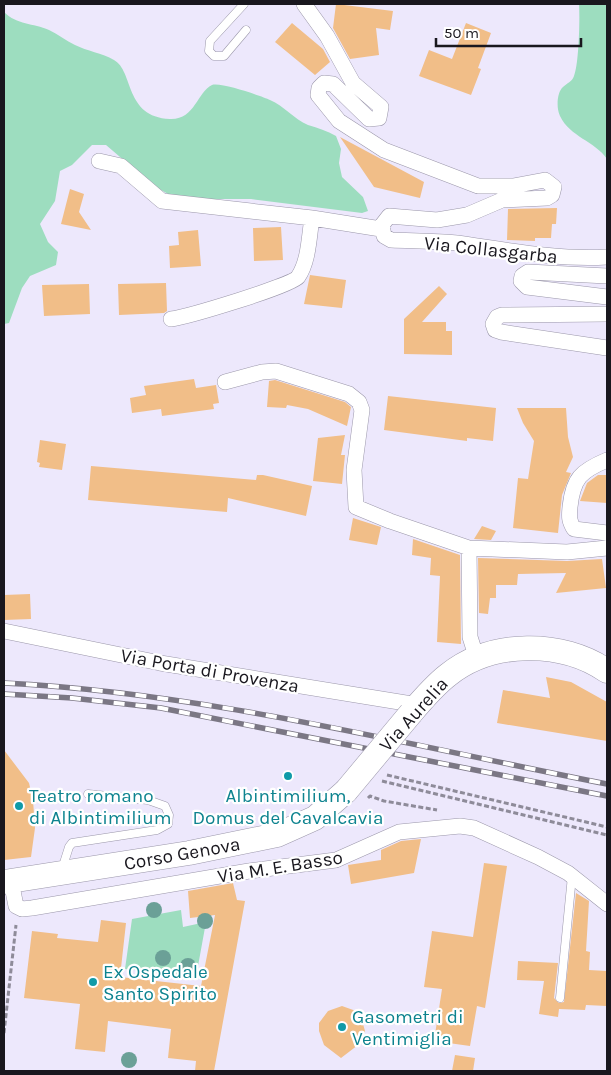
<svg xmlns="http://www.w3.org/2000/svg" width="611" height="1075" font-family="Karla,sans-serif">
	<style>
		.green { fill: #9dddbf }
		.building { fill: #f1be88 }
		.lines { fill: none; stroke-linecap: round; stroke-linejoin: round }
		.service-casing { stroke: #9b97aa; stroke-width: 9 }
		.minor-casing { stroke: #9b97aa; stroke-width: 16 }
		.primary-casing { stroke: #9b97aa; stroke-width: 25 }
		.path { stroke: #8e8b99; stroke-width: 3; stroke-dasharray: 5 2.5; stroke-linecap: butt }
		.service { stroke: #fff; stroke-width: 8 }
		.minor { stroke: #fff; stroke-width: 15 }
		.primary { stroke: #fff; stroke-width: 24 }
		.rail-casing { stroke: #7b7784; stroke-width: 5.5 }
		.rail { stroke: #fff; stroke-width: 4; stroke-dasharray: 11; stroke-linecap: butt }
		.primary-bridge-casing { stroke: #9b97aa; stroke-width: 25; stroke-linecap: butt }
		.primary-bridge { stroke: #fff; stroke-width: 24 }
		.tree { fill: #6ba097 }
		.culture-dot { fill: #0f9aa8; stroke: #fff; stroke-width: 2 }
		.labels { text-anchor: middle; stroke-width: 4.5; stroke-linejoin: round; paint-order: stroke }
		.street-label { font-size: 19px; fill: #19171e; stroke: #fff }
		.culture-label { font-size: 19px; fill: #0d838f; stroke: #fff; text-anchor: start }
	</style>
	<rect width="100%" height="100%" fill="#ede8fc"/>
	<path class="green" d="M579,4H607V159C595,141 570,137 560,116C556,108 557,92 563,87C567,83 572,82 574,76C579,64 580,18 579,4Z
		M4,12C17,25 33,23 49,30C58,34 66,41 75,45C87,51 102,53 114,60C134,71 124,117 170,119C195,120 197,92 212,85C221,82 261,96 270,100C284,106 294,119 308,125C318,128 327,131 336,136L341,149L339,163L342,177L363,197L368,211L362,213L251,199H177L154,186L106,145H92L72,165L60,171L55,201L40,224L48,242L58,252L56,265L30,276L22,288L9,323L4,324Z
		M181,910L183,927L206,922L196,977L125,969L132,919Z"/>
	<path class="building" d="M336,4L393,11L390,30L376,28L379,55L350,59L333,28Z
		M292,23L323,49L330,62L315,75L275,42Z
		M466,23L491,33L478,68L481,69L471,95L419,76L429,50L452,59Z
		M340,137L424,182L420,198L374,187Z
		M70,189L84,194L79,212L91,230L61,224Z
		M557,208L556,224H552L551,238H535V241L507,240L508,209Z
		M281,227L283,260L254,261L253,228Z
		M198,230L201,266L170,268L169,246L179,245L178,232Z
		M310,275L346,280L342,308L304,304Z
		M166,283L167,311L164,313L119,315L118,284Z
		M89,284L90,314L44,316L42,285Z
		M439,286L447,294L422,322H446V331H452V355L404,354V319Z
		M194,379L196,388L216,385L219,403L213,404L214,409L162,416L161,409L132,413L130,398L146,395L144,386Z
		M275,380L345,402L351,407L347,426L308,409L287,405L286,408L267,407L269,381Z
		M388,396L496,408L493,441L467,438V441L384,430Z
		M517,408H566L568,437L573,457L566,472L571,473L562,495L558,533L513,528L518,478L528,479L534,441L523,423Z
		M345,435L341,455H345L342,484L313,481L318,438Z
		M40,440L66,444L62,470L39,467L40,463L37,462Z
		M91,466L256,480L257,475H263L312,486L306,516L228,498L227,512L88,500Z
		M598,475H607V503L580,501L587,483Z
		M353,518L381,527L377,545L349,540Z
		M482,526L496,531L491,540L474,539Z
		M413,539L460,555L461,644L437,642L440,576L430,575L431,558L412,555Z
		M478,558L567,561L602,559L606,588L556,593L566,573L518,574L517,585H496V598H490L488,614L479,613Z
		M30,594L31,619L4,620V595Z
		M546,677L571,682L607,702V741L497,723L503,690L550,698Z
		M4,750L29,783L33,800L35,828L31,857L4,860Z
		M421,839L414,873L351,884L348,865L381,860V850L401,841Z
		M484,863L507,866L485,1008L477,1006L470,1046L434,1041L442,989L424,987L432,931L473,937Z
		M233,883L237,900L245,901L214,1071H195L196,1061L168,1058L171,1029L108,1021L105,1052L75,1049L80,1004L24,998L32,931L58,934L57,938L98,942L101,920L126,923L120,977L201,986L215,915L190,918L188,891Z
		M576,893L589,901L586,951L590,952L589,970L607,971V1006L586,1005L585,1010L559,1009L558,1017L539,1014L544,981L517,980L518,961L558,963L554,998L559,1003L564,1002Z
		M342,1006L356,1011L361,1017L365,1031L358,1045L341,1058L324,1045L319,1031V1023L328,1011Z
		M455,1055L475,1058L473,1071H452Z"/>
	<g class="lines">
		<g class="service-casing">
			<path id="service" d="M244,4L210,41L209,51L214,56H224L246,30
				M62,869L69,847L72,843L157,830L168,824L169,815L165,806L148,800L88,794
				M560,998L572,876"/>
		</g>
		<g class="minor-casing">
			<path id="minor" d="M304,4L327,36L353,83L381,107L379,118L369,119L333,84L324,83L319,88L318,95L339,121L384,150L478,186H513L545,180L554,187L552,195L547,198L502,200L467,215L437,220L389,216L382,225L384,236L391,240C413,241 435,241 457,243C507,250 556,260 607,257
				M99,161L121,166L162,201L312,218L381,229
				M607,276L528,272L522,276L521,281L527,287L607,297
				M607,314L502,315L497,317L493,324L495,330L501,332L607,348
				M171,319C187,317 291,286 298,277C309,261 309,236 312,218
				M225,382L262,372L276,371L349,394L359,402L362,410L354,470L356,507L390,521L469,548
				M607,460C581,471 573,478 570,507C569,517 569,521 574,529L607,533
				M4,631L160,663L418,705
				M477,659L470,637L469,548L567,552L607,548
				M11,881L16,906L22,909L32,908L249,871L336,860L399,832L460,826L474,828L538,857L568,873L607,904"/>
		</g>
		<g class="primary-casing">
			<path id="primary" d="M411,713C422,700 435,685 448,675C492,640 562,640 607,671
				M4,882L189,853L277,835L315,818L346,791"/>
		</g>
		<path class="path" d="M387,775L607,827
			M382,781L607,835
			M368,798L370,796L384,801L437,810
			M4,1033L16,925"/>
		<use href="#service" class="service"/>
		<use href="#minor" class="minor"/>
		<use href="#primary" class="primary"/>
		<g class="rail-casing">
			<path id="rail" d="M4,683C208,693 407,745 607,784
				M4,694L72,698L161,708L607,796"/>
		</g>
		<use href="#rail" class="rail"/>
		<g class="primary-bridge-casing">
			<path id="primary-bridge" d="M346,791L411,713"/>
		</g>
		<use href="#primary-bridge" class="primary-bridge"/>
	</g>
	<g class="tree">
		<circle cx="154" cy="910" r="8"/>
		<circle cx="205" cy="921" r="8"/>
		<circle cx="163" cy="958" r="8"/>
		<circle cx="188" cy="966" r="8"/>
		<circle cx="129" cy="1060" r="8"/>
	</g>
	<g class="culture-dot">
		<circle cx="288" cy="776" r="5"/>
		<circle cx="19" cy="806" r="5"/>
		<circle cx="93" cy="982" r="5"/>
		<circle cx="342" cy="1027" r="5"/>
	</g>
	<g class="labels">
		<g class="street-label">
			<text transform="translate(491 249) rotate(6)" y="7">Via Collasgarba</text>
			<text transform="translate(210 670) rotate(10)" y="7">Via Porta di Provenza</text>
			<text transform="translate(413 714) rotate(-48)" y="7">Via Aurelia</text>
			<text transform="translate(182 853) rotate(-10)" y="7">Corso Genova</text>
			<text transform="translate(280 866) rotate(-9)" y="7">Via M. E. Basso</text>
		</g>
		<g class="culture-label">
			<text x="29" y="802">Teatro romano<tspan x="29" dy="22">di Albintimilium</tspan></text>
			<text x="288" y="802" text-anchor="middle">Albintimilium,<tspan x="288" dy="22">Domus del Cavalcavia</tspan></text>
			<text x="103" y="978">Ex Ospedale<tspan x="103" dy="22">Santo Spirito</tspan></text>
			<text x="352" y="1023">Gasometri di<tspan x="352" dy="22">Ventimiglia</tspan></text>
		</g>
	</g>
	<rect width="611" height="1075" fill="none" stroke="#19171e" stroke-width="10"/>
	<path d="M436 38v8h145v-8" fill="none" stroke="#19171e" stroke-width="2.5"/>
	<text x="444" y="38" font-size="15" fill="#19171e" stroke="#ffffff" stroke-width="4" paint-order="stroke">50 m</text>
</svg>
